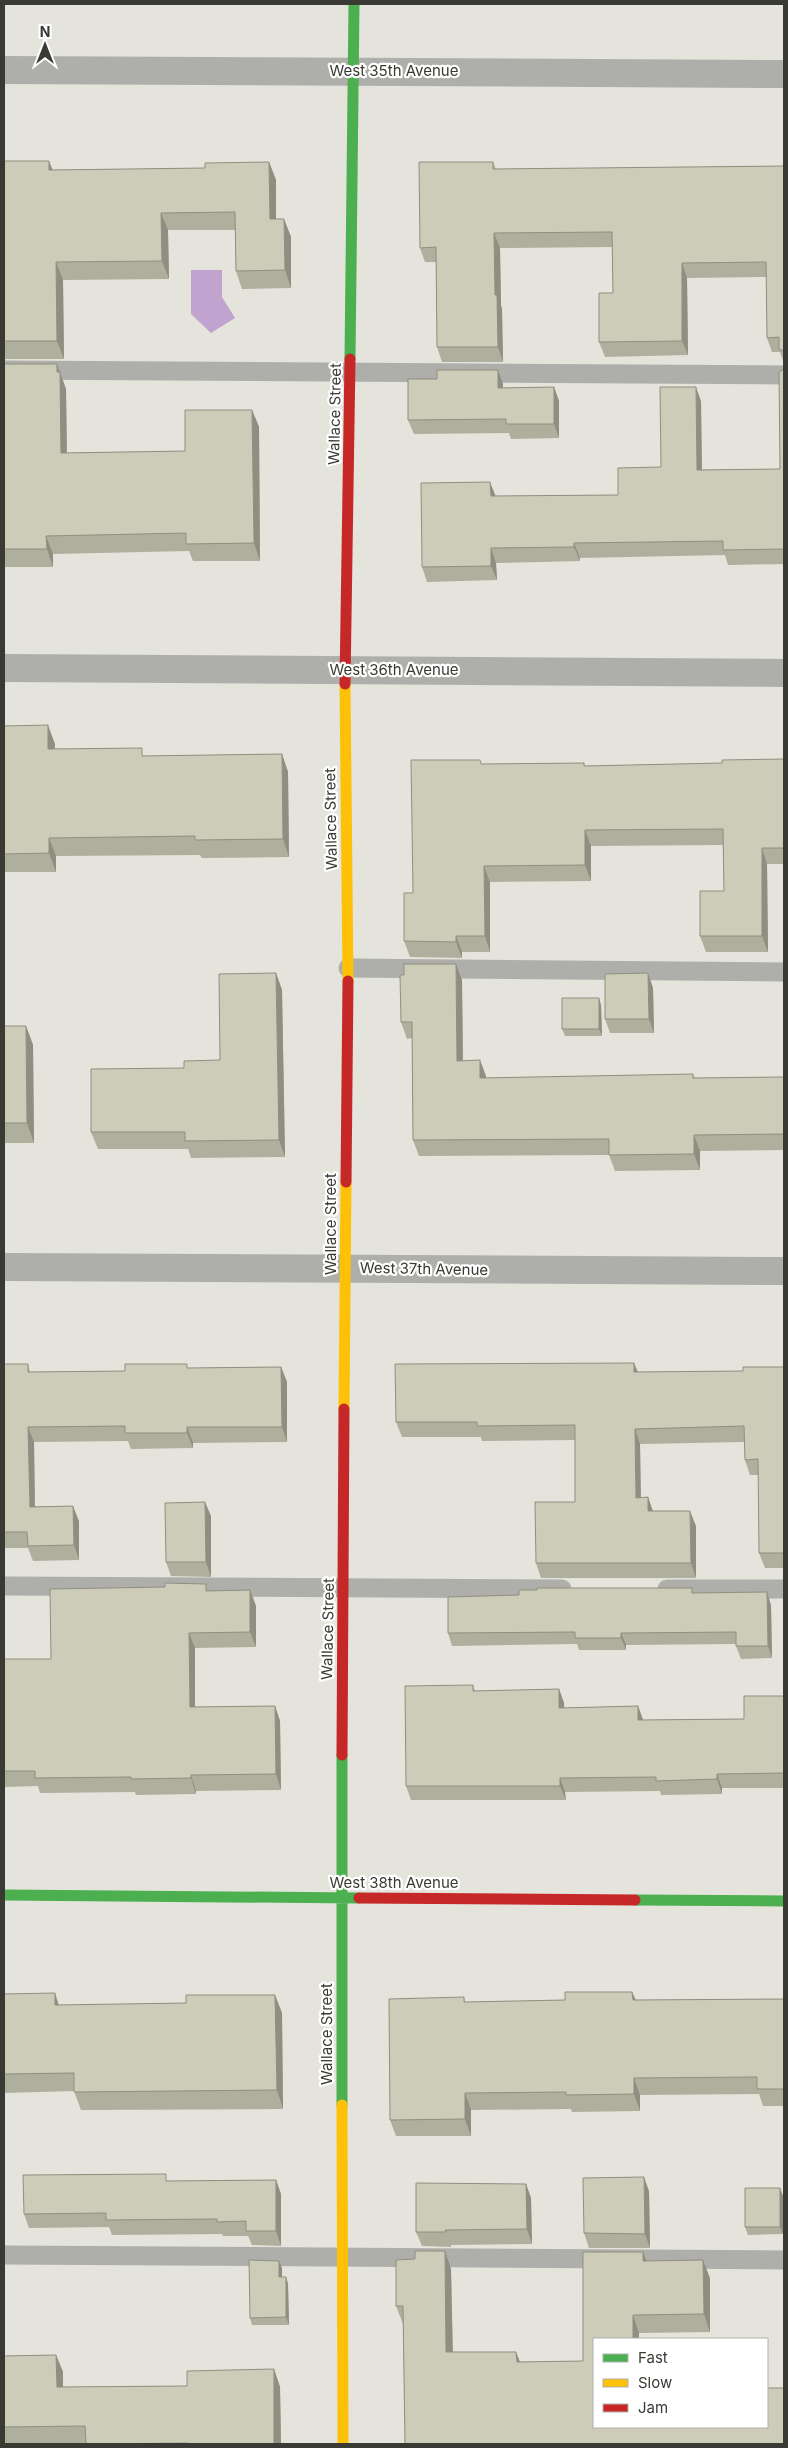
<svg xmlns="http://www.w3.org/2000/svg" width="788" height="2448" font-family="Inter,sans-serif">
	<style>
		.water { fill: #c0a3cf }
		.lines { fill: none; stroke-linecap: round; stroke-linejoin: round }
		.lane { stroke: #aeaeab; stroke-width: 19 }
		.street { stroke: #aeaeab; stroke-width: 28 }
		.fast { stroke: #4caf50; stroke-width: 11 }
		.slow { stroke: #ffc107; stroke-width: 11 }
		.jam { stroke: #c62828; stroke-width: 11 }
		.wall { fill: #afaf9e }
		.shaded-wall { fill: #8f8f81 }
		.building { fill: #ccccb8; stroke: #8f8f81 }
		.labels { text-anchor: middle; stroke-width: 4.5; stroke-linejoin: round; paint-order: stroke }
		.street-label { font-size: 15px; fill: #3a3a34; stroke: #fff }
	</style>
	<rect width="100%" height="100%" fill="#e4e4dc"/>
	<path class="water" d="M191,270H222V297L235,318L211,333L191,314Z"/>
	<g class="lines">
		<path class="lane" d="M4,370L784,375
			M348,968L784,972
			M4,1586L562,1589
			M667,1589H784
			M4,2255L784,2260"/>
		<path class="street" d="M4,70L784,74
			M4,668L784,673
			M4,1267L784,1271"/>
		<path class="fast" d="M350,359L354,4
			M342,1755V2105
			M4,1895L359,1898
			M635,1900L784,1901"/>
		<path class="slow" d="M345,684L348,981
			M344,1409L346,1182
			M342,2105L343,2444"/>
		<path class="jam" d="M345,684L350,359
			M346,1182L348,981
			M342,1755L344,1409
			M359,1898L635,1900"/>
	</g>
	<path class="wall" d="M4,161L53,170L205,168L269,162L276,180V219H284L291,237V288L242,289L236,271L235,230H168L169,279L63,280L64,359H5L4,356Z
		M493,162L496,169L784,166V363L780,352H772L767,338L766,277L687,278L688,355L605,357L599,342L613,293L612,247L500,248L501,305L502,310L503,362H442L437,347L436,262H425L420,248Z
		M4,364H57L66,389L67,453L185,451L252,410L259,427L260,561H193L189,551L53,554V567H4Z
		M784,369V564L728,565L725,555L580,558V561L496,563L497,580L427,582L422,567L496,496L618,495L661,467L701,401L702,470L780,469Z
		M503,384V388L554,387L559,401V438L511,439L509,433L414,434L408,420Z
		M4,726L55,744V749L145,756L282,754L288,772L289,857L202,858L200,855L56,856V872H4Z
		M784,759V864H767L768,952H706L700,936L724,891L723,845L591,846V881L490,882V952H462V958L410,957L404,941L413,893L482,764L584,763L585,766L722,763Z
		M276,973L282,990L285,1157L191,1158L188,1149H98L91,1132L184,1068L220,1060Z
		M648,973L653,988L654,1033H610L605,1019Z
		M462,980L463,1061L486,1076V1078L693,1074L695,1078L784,1077V1150L700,1151V1170L615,1171L609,1155L419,1156L413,1140L412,1038L407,1039L401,1022Z
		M601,1005L602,1036H565L562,1029Z
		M4,1026H26L33,1045L34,1143H4Z
		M634,1363L638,1372L743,1371L784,1367V1568H765L759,1553V1475H750L745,1460L744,1442L640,1444L641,1498L648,1497L653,1511L696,1526V1578H541L536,1563L575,1502V1440L482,1441L481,1437H402L396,1422Z
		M4,1364H28L30,1372L125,1371L188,1368L281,1367L287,1382V1442L193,1443V1448L131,1449L128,1441L34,1442L35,1506L79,1521V1560L33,1561L28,1548H4Z
		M211,1516V1577L171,1576L166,1562Z
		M206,1584L208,1591L250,1590L256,1606V1647L195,1648V1707L275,1706L280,1721L281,1790L196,1791V1794L136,1795L135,1792L40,1793L38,1786L4,1787V1659H51L165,1587Z
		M692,1588L694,1593L771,1605L772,1658L741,1659L736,1646V1644L626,1645V1650H579L577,1644L452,1646L448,1633L519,1595Z
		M473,1685L475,1691L559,1689L564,1703V1708L638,1706L643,1720L744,1719L784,1696V1788H722V1794L661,1795L660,1791L565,1792L566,1800H411L406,1786Z
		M632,1992L636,2000L784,1999V2106H763L759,2094L640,2095V2111L572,2112L571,2109L471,2110V2136H396L390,2120L464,1997L465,2002L565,2000Z
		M4,1994L59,2005L186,2003L275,1995L282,2013L283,2109L81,2110L74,2091L4,2093Z
		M276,2180L281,2194V2246L252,2245L248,2236H223L222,2234L112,2235L109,2227L29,2228L24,2214L169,2181Z
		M526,2184L531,2198L532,2244L451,2245V2247L422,2246L416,2232Z
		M780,2188L783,2196V2234L748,2235L745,2227Z
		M649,2191L650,2248H589L584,2233Z
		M415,2259L451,2269L453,2352H516L520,2362L583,2361L646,2261L710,2278V2332L639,2333L594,2427L405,2444L403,2324L396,2306Z
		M282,2268V2277H286L288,2284L289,2325H252L250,2318Z
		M56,2355L63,2372V2387L187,2386L274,2369L280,2387L281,2444H86V2443L4,2444V2356Z"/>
	<path class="shaded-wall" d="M49,161L56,178L49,170Z
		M269,162L276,180V237L270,219Z
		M161,213L168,230L169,279L162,261Z
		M284,219L291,237V288L285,270Z
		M494,233L500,248L501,305L502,310L503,362L498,347L495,295Z
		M56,262L63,280L64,359L57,341Z
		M682,263L687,278L688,355L682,341Z
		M57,364L66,389L67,471L61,453Z
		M498,370L503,384V402L498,388Z
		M554,387L559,401V438L554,424Z
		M696,387L701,401L702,484L697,470Z
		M252,410L259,427L260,561L254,543Z
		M490,482L496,497L491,496Z
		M46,536L53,554V567L47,549Z
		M574,543L580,558V561L574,547Z
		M491,548L496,563L497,580L491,566Z
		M48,725L55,744V767L48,749Z
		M282,754L288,772L289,857L283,839Z
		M585,830L591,846V881L585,865Z
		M49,838L56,856V872L49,853Z
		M762,848L767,864L768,952L762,936Z
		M484,866L490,882V952L485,936Z
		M456,936L462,952V958L456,942Z
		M456,964L462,980L463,1077L457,1061Z
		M276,973L282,990L285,1157L279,1140Z
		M648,973L653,988L654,1033L649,1019Z
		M599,998L601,1005L602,1036L599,1029Z
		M26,1026L33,1045L34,1143L27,1123Z
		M480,1060L486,1076V1094L480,1078Z
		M694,1135L700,1151V1170L694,1154Z
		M634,1363L640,1378L634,1372Z
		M281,1367L287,1382V1442L282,1427Z
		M28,1427L34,1442L35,1522L30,1507Z
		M187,1427L193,1443V1448L187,1433Z
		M635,1429L640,1444L641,1513L636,1498Z
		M648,1497L653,1512L648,1511Z
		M205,1502L211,1516V1577L206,1562Z
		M73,1506L79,1521V1560L74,1545Z
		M690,1511L696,1526V1578L691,1563Z
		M250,1590L256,1606V1647L250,1632Z
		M767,1592L771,1605L772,1658L768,1646Z
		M189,1633L195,1648V1722L190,1707Z
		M621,1633L626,1645V1650L621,1638Z
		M559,1689L564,1703L565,1722L559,1708Z
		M275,1706L280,1721L281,1790L276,1774Z
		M638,1706L643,1720H638Z
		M717,1774L722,1788V1794L717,1779Z
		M191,1775L196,1791V1794L191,1778Z
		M560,1778L565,1792L566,1800L560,1786Z
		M632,1992L639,2008L633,2000Z
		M55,1993L61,2012L55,2005Z
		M275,1995L282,2013L283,2109L277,2090Z
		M634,2078L640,2095V2111L634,2094Z
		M465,2093L471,2110V2136L465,2119Z
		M644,2177L649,2191L650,2248L645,2234Z
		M276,2180L281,2194V2246L276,2231Z
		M526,2184L531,2198L532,2244L527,2229Z
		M780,2188L783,2196V2234L780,2227Z
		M445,2251L451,2269L453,2370L446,2352Z
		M643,2252L650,2270L643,2261Z
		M703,2260L710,2278V2332L704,2314Z
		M279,2261L282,2268V2285L279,2277Z
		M286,2277L288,2284L289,2325L286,2317Z
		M633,2315L639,2333V2339H633Z
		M516,2352L523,2370L517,2362Z
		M56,2355L63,2372V2404L57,2387Z
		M274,2369L280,2387L281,2444H274Z"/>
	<path class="building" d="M4,161H49V170L205,168V163L269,162L270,219H284L285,270L236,271L235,212L161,213L162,261L56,262L57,341H4Z
		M419,162H493V169L784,166V351L779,349V337L767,338L766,262L682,263V341L599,342V293H613L612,232L494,233L495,295H497L498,347H437L436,247L420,248Z
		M4,364H57V372H60L61,453L185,451V410H252L254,543L186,544V533L46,536L47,549H4Z
		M784,369V549L723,550V541L574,543V547L491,548V566L422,567L421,483L490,482L491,496L618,495V468L661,467L660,387H696L697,470L780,469L779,372Z
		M437,370H498V388L554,387V424H506V419L408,420V379H437Z
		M48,725V749L142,748V756L282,754L283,839L195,840V836L49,838V853L4,854V726Z
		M784,759V848H762V936H700V891H724L723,829L585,830V865L484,866L485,936H456V942L404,941V893H413L411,760H480L481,764L584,763V766L722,763V760Z
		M404,964H456L457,1061L480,1060V1078L693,1074V1078L784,1077V1134L694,1135V1154L609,1155V1139L413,1140L412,1022H401L400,975H404Z
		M276,973L279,1140L185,1141V1132H91V1069L184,1068V1061L220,1060L219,974Z
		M648,973L649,1019H605V974Z
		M562,998H599V1029H562Z
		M4,1026H26L27,1123H4Z
		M634,1363V1372L743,1371V1367H784V1553H759L758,1459L745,1460L744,1426L635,1429L636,1498L648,1497V1511H690L691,1563H536L535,1502H575V1425L477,1426V1422H396L395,1364Z
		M4,1364H28V1372L125,1371V1364H187V1368L281,1367L282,1427H187V1433H125V1426L28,1427L30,1507L73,1506L74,1545L28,1546L27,1532H4Z
		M205,1502L206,1562H166L165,1503Z
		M165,1583L206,1584V1591L250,1590V1632L189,1633L190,1707L275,1706L276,1774L191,1775V1778L131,1779V1777L35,1778V1771H4V1659H51L50,1589L165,1587Z
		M537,1588H692V1593L767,1592L768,1646H736V1632L621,1633V1638H575V1632L448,1633V1597L519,1595V1590H537Z
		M473,1685V1691L559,1689V1708L638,1706V1720L744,1719V1696H784V1773L717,1774V1779L656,1781V1777L560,1778V1786H406L405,1686Z
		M565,1992H632L633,2000L784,1999V2089H757V2077L634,2078V2094L566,2095V2092L465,2093V2119L390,2120L389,1999L464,1997V2002L565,2000Z
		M55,1993V2005L186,2003V1995H275L277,2090L74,2092V2073L4,2074V1994Z
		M166,2174V2181L276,2180V2231H246V2221L217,2222V2219L106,2220V2213L24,2214L23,2175Z
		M644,2177L645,2234L584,2233L583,2178Z
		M416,2183L526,2184L527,2229L445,2230L446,2232H416Z
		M745,2188H780V2227H745Z
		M415,2251H445L446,2352H516L517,2362L583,2361V2252H643V2261L703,2260L704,2314L633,2315V2339H594V2427H767V2388H784V2444H405L403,2306H396V2260L415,2259Z
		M249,2260L279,2261V2277H286V2317L250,2318Z
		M56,2355L57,2387L187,2386V2371L274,2369V2444H188V2443L86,2444L85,2426L4,2427V2356Z"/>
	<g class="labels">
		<g class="street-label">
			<text x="394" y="76">West 35th Avenue</text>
			<text transform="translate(335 414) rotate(-89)" y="5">Wallace Street</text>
			<text x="394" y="675">West 36th Avenue</text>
			<text transform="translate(331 819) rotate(-91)" y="5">Wallace Street</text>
			<text transform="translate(331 1224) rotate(-90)" y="5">Wallace Street</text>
			<text transform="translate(424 1269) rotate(1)" y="5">West 37th Avenue</text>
			<text transform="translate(328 1629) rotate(-89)" y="5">Wallace Street</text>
			<text x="394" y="1888">West 38th Avenue</text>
			<text transform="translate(327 2034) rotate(-90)" y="5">Wallace Street</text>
		</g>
	</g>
	<rect width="788" height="2448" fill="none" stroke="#3a3a34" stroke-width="10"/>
	<rect x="593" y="2338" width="175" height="90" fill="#ffffff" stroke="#b0b0ae"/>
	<rect x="603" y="2354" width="25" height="8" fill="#4caf50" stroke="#b0b0ae"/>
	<text x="638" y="2363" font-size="15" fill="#3a3a34">Fast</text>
	<rect x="603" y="2379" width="25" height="8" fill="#ffc107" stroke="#b0b0ae"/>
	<text x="638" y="2388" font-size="15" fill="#3a3a34">Slow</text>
	<rect x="603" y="2404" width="25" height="8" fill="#c62828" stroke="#b0b0ae"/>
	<text x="638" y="2413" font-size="15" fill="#3a3a34">Jam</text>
	<g transform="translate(45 45)" stroke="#ffffff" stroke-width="4" paint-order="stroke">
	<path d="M0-4L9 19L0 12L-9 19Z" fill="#3a3a34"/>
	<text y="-8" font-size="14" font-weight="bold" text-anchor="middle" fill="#3a3a34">N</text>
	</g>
</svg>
